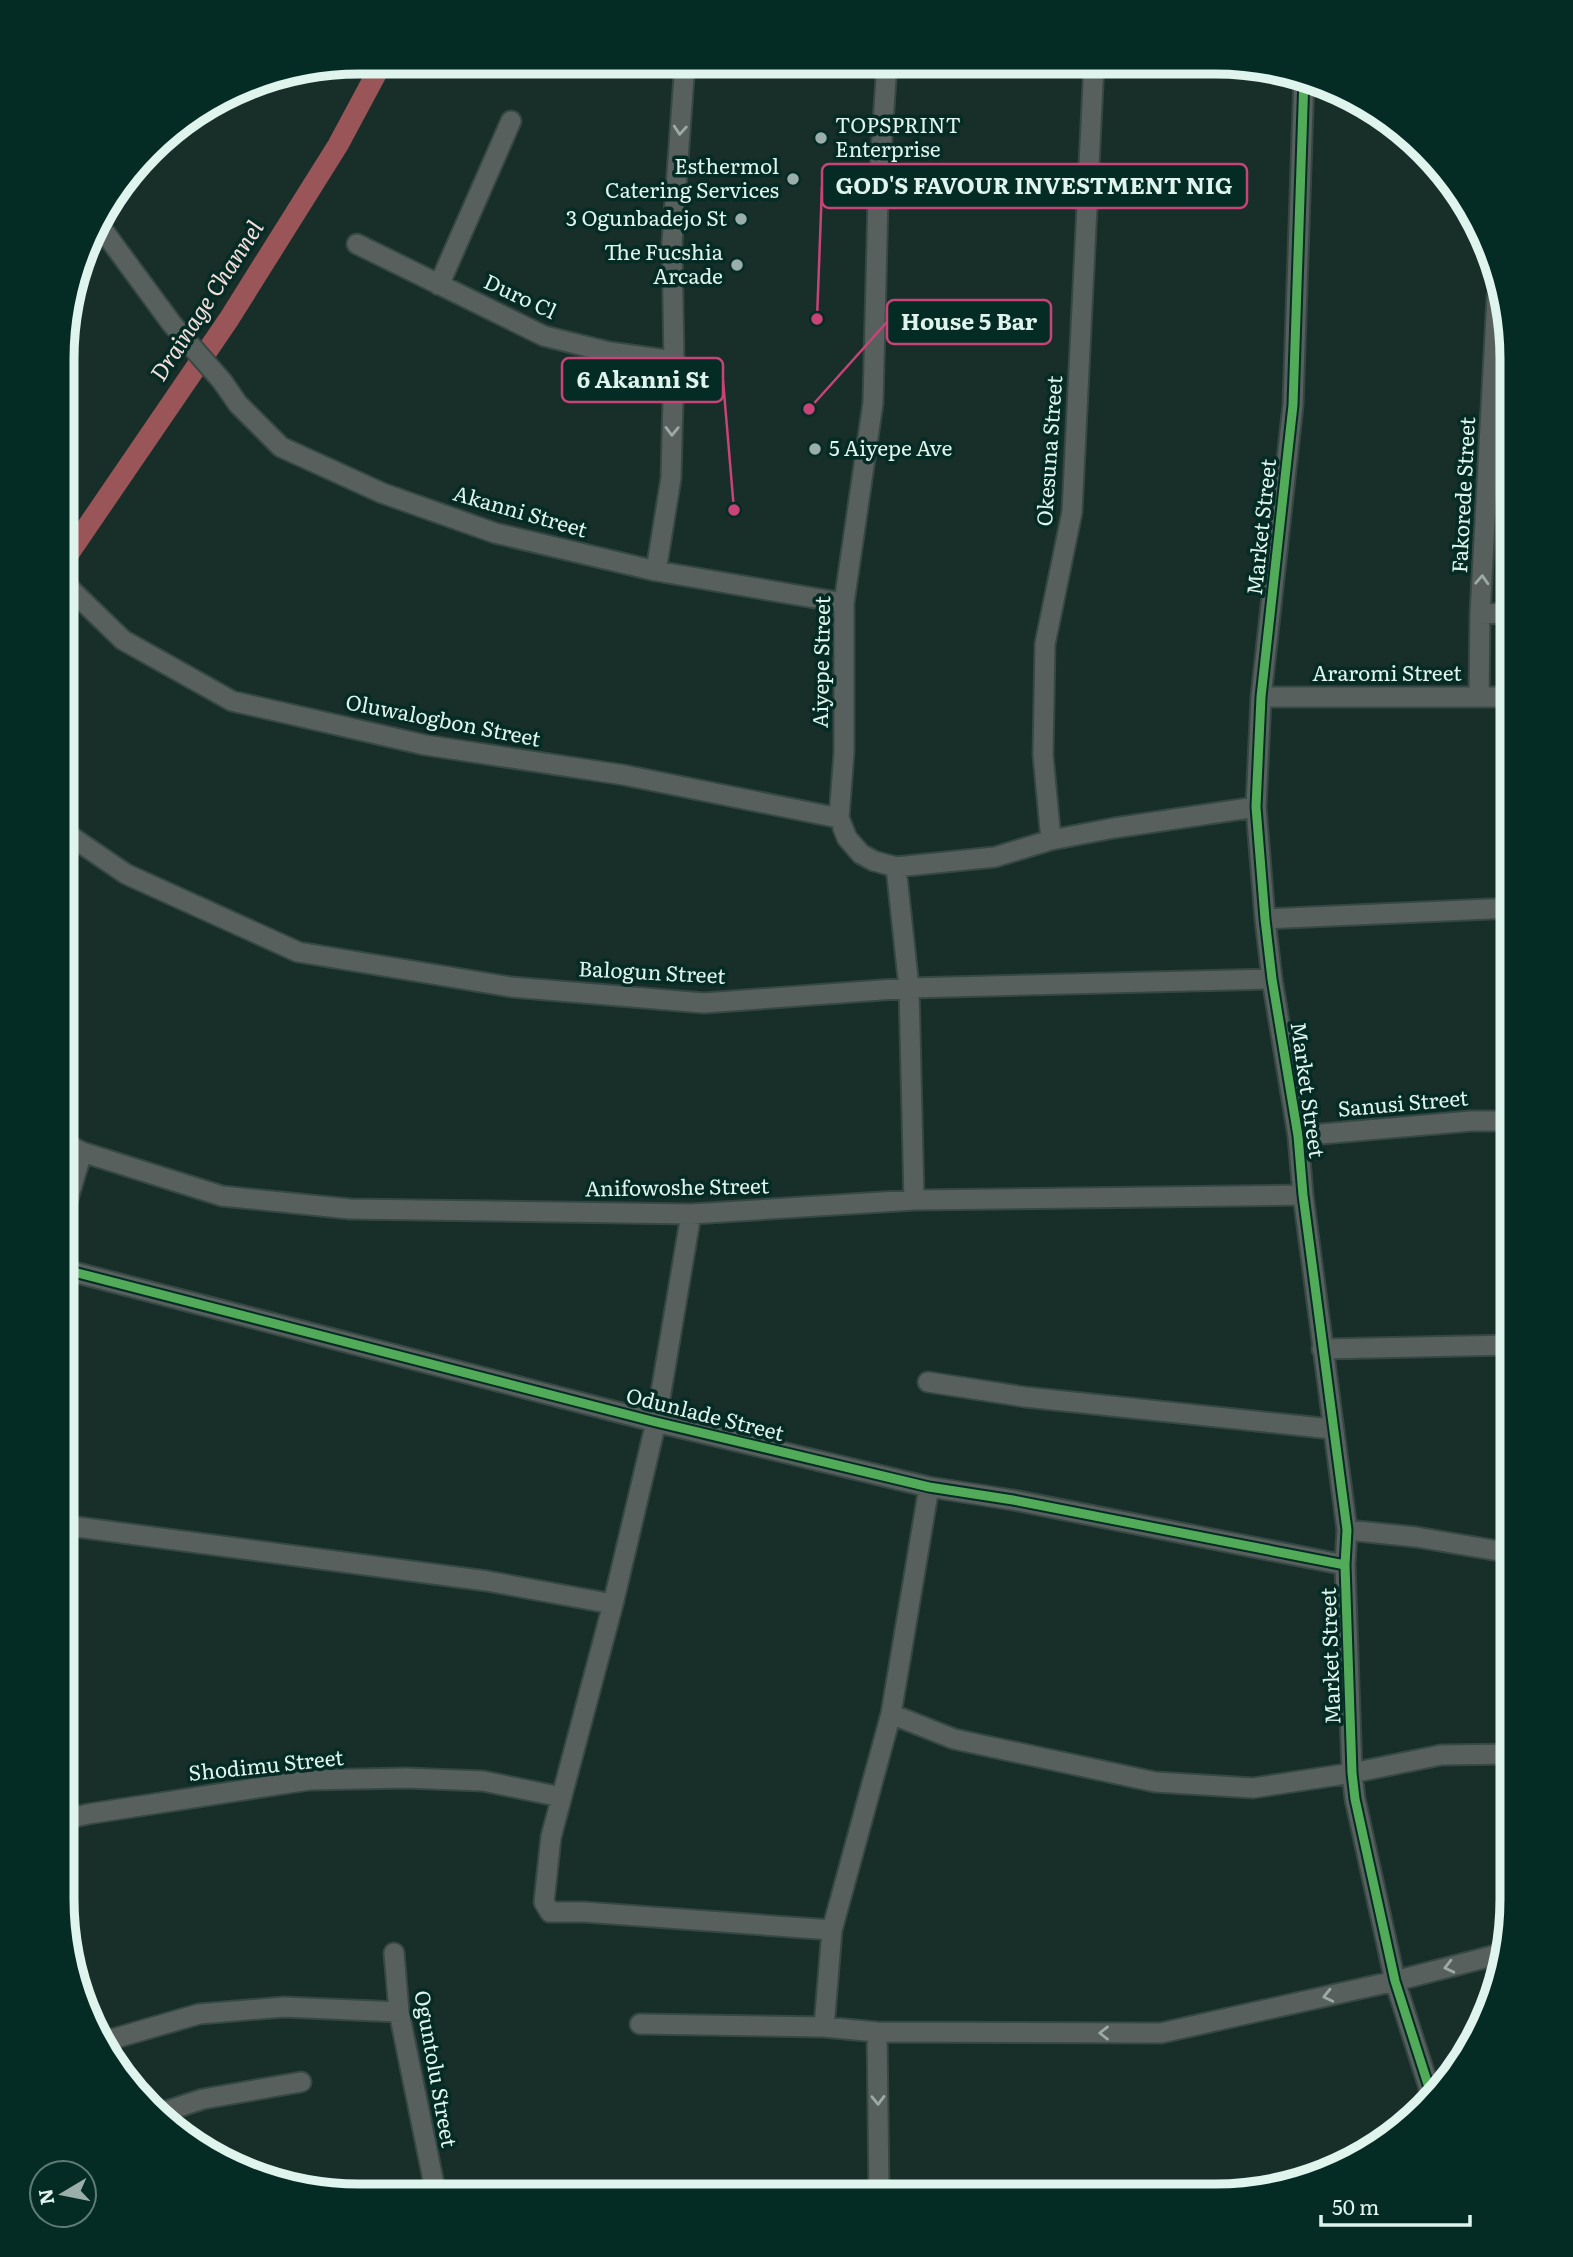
<svg xmlns="http://www.w3.org/2000/svg" width="1573" height="2257" font-family="Literata,serif">
	<style>
		.lines { fill: none; stroke-linecap: round; stroke-linejoin: round }
		.canal { stroke: #995557; stroke-width: 21 }
		.street-casing { stroke: #364844; stroke-width: 23 }
		.street { stroke: #58605e; stroke-width: 19 }
		.cycleway-casing { stroke: #052c24; stroke-width: 13 }
		.cycleway { stroke: #51ab58; stroke-width: 9 }
		.oneway { stroke: #9caaa6 }
		.poi-dot { fill: #9aafa9; stroke: #052c24; stroke-width: 2.5 }
		.labels { text-anchor: middle; stroke-width: 7; stroke-linejoin: round; paint-order: stroke }
		.poi-label { font-size: 21px; fill: #e0f4ee; stroke: #052c24; text-anchor: end }
		.street-label { font-size: 21px; fill: #e0f4ee; stroke: #052c24 }
		.water-label { font-size: 23px; font-style: italic; fill: #f4dddc; stroke: #052c24 }
		.rim { fill: none; stroke: #e0f4ee; stroke-width: 9 }
		.leader { fill: none; stroke: #c84478; stroke-width: 2.5 }
		.callout-dot { fill: #c84478; stroke: #052c24; stroke-width: 2.5 }
		.callout { fill: #052c24; stroke: #c84478; stroke-width: 2.5 }
		.callout-label { font-size: 23px; text-anchor: middle; font-weight: bold; fill: #e0f4ee }
	</style>
	<rect width="100%" height="100%" fill="#182e29"/>
	<g class="lines">
		<path class="canal" d="M63,562L229,319L338,145L383,61"/>
		<g class="street-casing">
			<path id="street" d="M887,63L878,198L873,403L844,603V752L839,818L847,838L861,854L874,861L896,867L995,857L1051,840L1114,828L1256,807
				M1304,77L1293,405L1261,697L1256,807L1265,919L1272,979L1298,1136L1303,1195L1347,1530L1345,1565L1352,1773L1355,1799L1395,1981L1432,2097
				M97,222L172,324L222,381L238,404L281,447L382,493L495,533L656,571L844,603
				M357,244L544,336L609,352L674,361
				M439,285L511,121
				M656,571L671,478L674,361L672,243L685,62
				M63,582L123,640L232,701L425,745L624,775L839,818
				M1480,614L1512,613
				M1261,697H1512
				M1479,697L1480,614L1497,297
				M63,831L126,874L298,952L511,987L704,1003L909,988L1272,979
				M1051,840L1043,755L1045,644L1072,512L1094,63
				M896,867L909,988L914,1200
				M1265,919L1512,908
				M1298,1136L1471,1121H1511
				M62,1142L82,1152L222,1196L350,1209L691,1214L914,1200L1303,1195
				M691,1214L656,1422L613,1604L551,1837L544,1902L550,1912H584L832,1930
				M62,1219L82,1152
				M62,1269L656,1422L929,1487L1013,1500L1345,1565
				M1322,1349L1511,1345
				M928,1382L1025,1397L1332,1429
				M62,1525L487,1581L613,1604
				M1347,1530L1416,1537L1511,1553
				M891,1714L954,1739L1155,1782L1253,1788L1352,1773L1441,1755L1511,1754
				M61,1820L88,1814L309,1780L406,1778L483,1781L561,1797
				M394,1953L399,2012L436,2194
				M640,2024L824,2027L877,2032L1161,2033L1395,1981L1504,1953
				M824,2027L832,1930L891,1714L929,1487
				M877,2032L879,2195
				M102,2042L199,2014L284,2007L399,2012
				M160,2113L203,2099L301,2082"/>
		</g>
		<use href="#street" class="street"/>
		<g class="cycleway-casing">
			<path id="cycleway" d="M1304,77L1293,405L1261,697L1256,807L1265,919L1272,979L1298,1136L1303,1195L1347,1530L1345,1565L1352,1773L1355,1799L1395,1981L1432,2097
				M62,1269L656,1422L929,1487L1013,1500L1345,1565"/>
		</g>
		<use href="#cycleway" class="cycleway"/>
	</g>
	<defs><path id="oneway-chevron" d="M-2-3.5L2.5 0L-2 3.5" fill="none" stroke-width="1.6" stroke-linecap="round" stroke-linejoin="round" transform="scale(1.75)"/></defs>
	<g class="oneway">
		<use href="#oneway-chevron" transform="translate(680 130) rotate(94)"/>
		<use href="#oneway-chevron" transform="translate(672 431) rotate(91)"/>
		<use href="#oneway-chevron" transform="translate(1482 580) rotate(-87)"/>
		<use href="#oneway-chevron" transform="translate(1449 1967) rotate(166)"/>
		<use href="#oneway-chevron" transform="translate(1328 1996) rotate(167)"/>
		<use href="#oneway-chevron" transform="translate(1104 2033) rotate(-180)"/>
		<use href="#oneway-chevron" transform="translate(878 2100) rotate(89)"/>
	</g>
	<g class="poi-dot">
		<circle cx="821" cy="138" r="7"/>
		<circle cx="793" cy="179" r="7"/>
		<circle cx="741" cy="219" r="7"/>
		<circle cx="737" cy="265" r="7"/>
		<circle cx="815" cy="449" r="7"/>
	</g>
	<g class="labels">
		<g class="poi-label">
			<text x="835" y="133" text-anchor="start">TOPSPRINT<tspan x="835" dy="24">Enterprise</tspan></text>
			<text x="779" y="174">Esthermol<tspan x="779" dy="24">Catering Services</tspan></text>
			<text x="727" y="226">3 Ogunbadejo St</text>
			<text x="723" y="260">The Fucshia<tspan x="723" dy="24">Arcade</tspan></text>
			<text x="829" y="456" text-anchor="start">5 Aiyepe Ave</text>
		</g>
		<g class="street-label">
			<text transform="translate(520 297) rotate(25)" y="7">Duro Cl</text>
			<text transform="translate(1050 451) rotate(-86)" y="7">Okesuna Street</text>
			<text transform="translate(1464 495) rotate(-87)" y="7">Fakorede Street</text>
			<text transform="translate(520 512) rotate(16)" y="7">Akanni Street</text>
			<text transform="translate(1262 527) rotate(-84)" y="7">Market Street</text>
			<text transform="translate(822 662) rotate(-89)" y="7">Aiyepe Street</text>
			<text x="1387" y="681">Araromi Street</text>
			<text transform="translate(443 721) rotate(11)" y="7">Oluwalogbon Street</text>
			<text transform="translate(652 973) rotate(3)" y="7">Balogun Street</text>
			<text transform="translate(1307 1090) rotate(82)" y="7">Market Street</text>
			<text transform="translate(1403 1104) rotate(-5)" y="7">Sanusi Street</text>
			<text transform="translate(677 1188) rotate(-1)" y="7">Anifowoshe Street</text>
			<text transform="translate(705 1415) rotate(14)" y="7">Odunlade Street</text>
			<text transform="translate(1331 1656) rotate(-92)" y="7">Market Street</text>
			<text transform="translate(266 1766) rotate(-6)" y="7">Shodimu Street</text>
			<text transform="translate(435 2069) rotate(80)" y="7">Oguntolu Street</text>
		</g>
		<g class="water-label">
			<text transform="translate(207 301) rotate(-57)" y="8">Drainage Channel</text>
		</g>
	</g>
	<path d="M0 0H1573V2257H0ZM359 74H1215A285 285 0 0 1 1500 359V1899A285 285 0 0 1 1215 2184H359A285 285 0 0 1 74 1899V359A285 285 0 0 1 359 74Z" fill="#052c24" fill-rule="evenodd"/>
	<path class="rim" d="M359 74H1215A285 285 0 0 1 1500 359V1899A285 285 0 0 1 1215 2184H359A285 285 0 0 1 74 1899V359A285 285 0 0 1 359 74Z"/>
	<path class="leader" d="M817 319L822 186M809 409L887 322M734 510L723 380"/>
	<g class="callout-dot">
		<circle cx="817" cy="319" r="7"/>
		<circle cx="809" cy="409" r="7"/>
		<circle cx="734" cy="510" r="7"/>
	</g>
	<g class="callout">
		<rect x="822" y="164" width="425" height="44" rx="7"/>
		<rect x="887" y="300" width="164" height="44" rx="7"/>
		<rect x="562" y="358" width="161" height="44" rx="7"/>
	</g>
	<g class="callout-label">
		<text x="1034" y="194">GOD'S FAVOUR INVESTMENT NIG</text>
		<text x="969" y="330">House 5 Bar</text>
		<text x="643" y="388">6 Akanni St</text>
	</g>
	<g transform="translate(63 2194) rotate(260)"><circle r="33" fill="#052c24" stroke="#5d7c75" stroke-width="2"/>
	<path d="M0-5L12 26L0 18L-12 26Z" fill="#9aafa9"/>
	<text y="-10" font-size="19" font-weight="bold" text-anchor="middle" fill="#e0f4ee">N</text>
	</g>
	<path d="M1321 2215v10h149v-10" fill="none" stroke="#e0f4ee" stroke-width="3.5"/>
	<text x="1332" y="2215" font-size="21" fill="#e0f4ee" stroke="#052c24" stroke-width="5" paint-order="stroke">50 m</text>
</svg>
